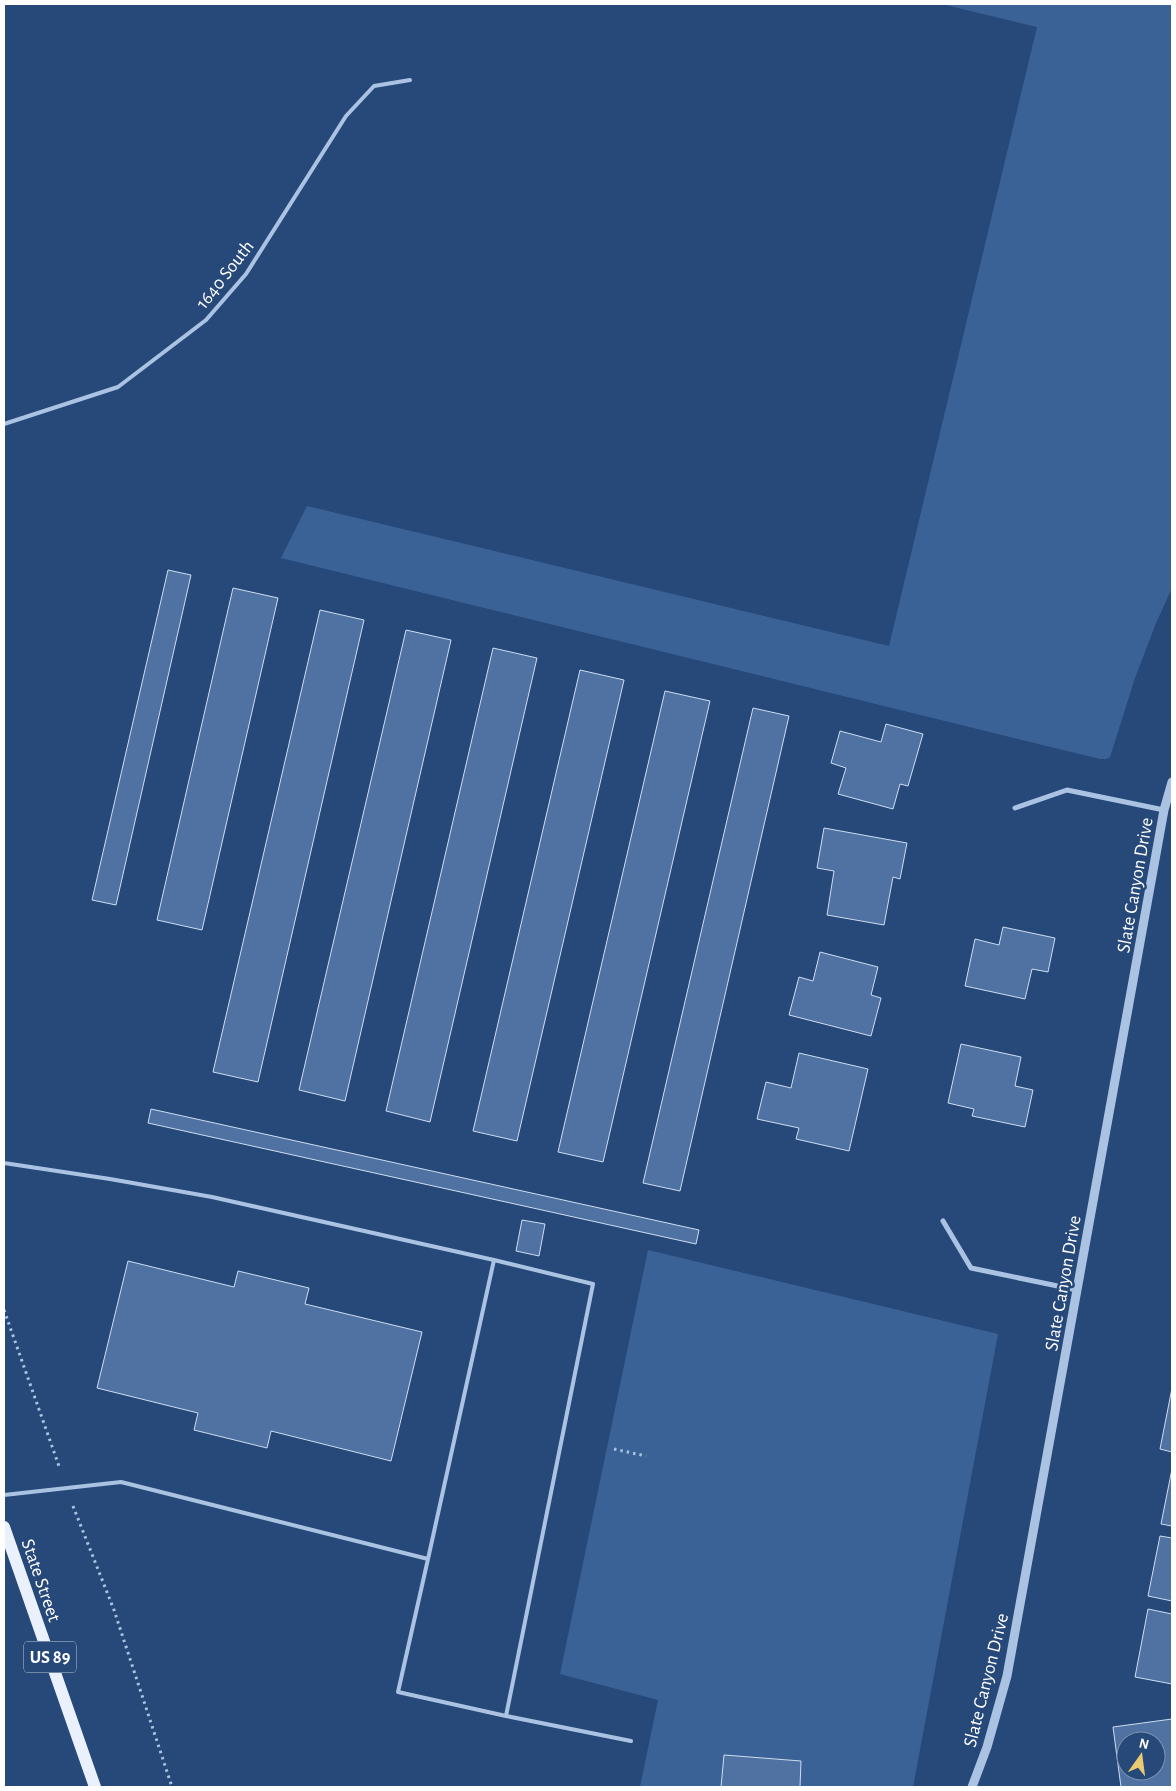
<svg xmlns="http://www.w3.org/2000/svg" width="1176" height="1791" font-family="'Alegreya Sans',sans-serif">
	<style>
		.green { fill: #3b6297 }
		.building { fill: #5072a3; stroke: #cdddf3; fill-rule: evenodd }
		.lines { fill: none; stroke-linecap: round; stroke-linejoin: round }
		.path { stroke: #aac3e3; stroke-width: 3; stroke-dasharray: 2.5 4; stroke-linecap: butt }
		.service { stroke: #aac3e3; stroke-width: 4 }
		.minor { stroke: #aac3e3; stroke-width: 5 }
		.tertiary { stroke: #aac3e3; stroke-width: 9 }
		.primary { stroke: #eaf0fc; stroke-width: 12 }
		.labels { text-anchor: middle; stroke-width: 5; stroke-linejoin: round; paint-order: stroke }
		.shield { fill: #27497a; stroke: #bec8d7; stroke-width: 1 }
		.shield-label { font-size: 18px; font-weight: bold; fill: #fff }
		.street-label { font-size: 19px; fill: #fff; stroke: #27497a }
	</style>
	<rect width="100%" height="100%" fill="#27497a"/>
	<path class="green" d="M942,4H1172V588L1156,623L1135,678L1110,757L1106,759H1100L281,558L307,506L889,646L1037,27Z
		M648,1250L998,1334L913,1787H640L658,1700L560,1674Z"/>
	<path class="building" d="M168,570L191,575L116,905L92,900Z
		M233,588L278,598L202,930L157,920Z
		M320,610L364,620L258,1082L213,1072Z
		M406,630L451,640L345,1101L299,1090Z
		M493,648L537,658L430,1122L386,1111Z
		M580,670L624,680L517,1141L473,1131Z
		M665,691L710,701L603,1162L558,1152Z
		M753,708L789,716L680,1191L643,1183Z
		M886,724L923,734L908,786L900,784L893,809L838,794L846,768L831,763L840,731L881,742Z
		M824,828L907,843L900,879L893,877L884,925L827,915L834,871L817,868Z
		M1003,927L1055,938L1048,972L1032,969L1025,999L965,986L975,939L999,945Z
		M820,952L878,967L871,995L881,998L871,1036L789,1015L799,977L813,981Z
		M961,1044L1021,1057L1015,1086L1033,1090L1025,1127L972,1116L974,1109L948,1103Z
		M799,1053L868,1069L849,1151L796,1139L799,1128L757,1119L766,1082L791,1088Z
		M151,1109L699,1230L696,1244L148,1123Z
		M522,1220L545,1224L539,1256L516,1251Z
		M128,1261L234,1287L238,1271L309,1288L305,1304L422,1332L391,1461L271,1431L267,1448L194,1430L198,1413L97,1388Z
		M1172,1388V1452L1160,1449Z
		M1172,1469V1526L1161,1524Z
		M1160,1536L1172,1538V1601L1148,1596Z
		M1148,1609L1172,1614V1684L1135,1677Z
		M1172,1719V1787H1121L1113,1727ZM1126,1741H1156V1771H1126Z
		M724,1755L801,1761L800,1787H721Z"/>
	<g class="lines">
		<path class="path" d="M4,1310L60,1469
			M614,1449L646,1456
			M73,1506L114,1610L172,1787"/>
		<path class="service" d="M4,424L118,387L206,320L246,274L346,116L374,86L410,80
			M4,1163L110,1179L212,1197L494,1260L428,1559L121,1482L4,1495
			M428,1559L398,1692L506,1716L593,1284L494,1260
			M506,1716L631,1741"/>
		<path class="minor" d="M1015,808L1067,790L1164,810
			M943,1221L971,1268L1077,1290"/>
		<path class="tertiary" d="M972,1787L987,1747L1007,1676L1164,810L1172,782"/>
		<path class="primary" d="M4,1527L95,1787"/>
	</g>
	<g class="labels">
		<rect class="shield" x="24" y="1641.5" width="52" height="31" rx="4"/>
		<g class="shield-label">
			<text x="50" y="1663">US 89</text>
		</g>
		<g class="street-label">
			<text transform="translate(224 274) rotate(-52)" y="7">1640 South</text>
			<text transform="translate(1134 885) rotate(-80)" y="7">Slate Canyon Drive</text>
			<text transform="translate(1062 1283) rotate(-80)" y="7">Slate Canyon Drive</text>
			<text transform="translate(42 1580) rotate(71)" y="7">State Street</text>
			<text transform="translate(985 1680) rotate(-76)" y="7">Slate Canyon Drive</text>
		</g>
	</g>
	<rect width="1176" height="1791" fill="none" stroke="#ffffff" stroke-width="10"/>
	<g transform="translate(1141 1756) rotate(14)"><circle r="24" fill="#27497a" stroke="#7d92af"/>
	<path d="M0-4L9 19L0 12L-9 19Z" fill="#ebcb71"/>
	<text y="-8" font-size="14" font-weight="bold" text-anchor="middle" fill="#ffffff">N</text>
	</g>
</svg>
